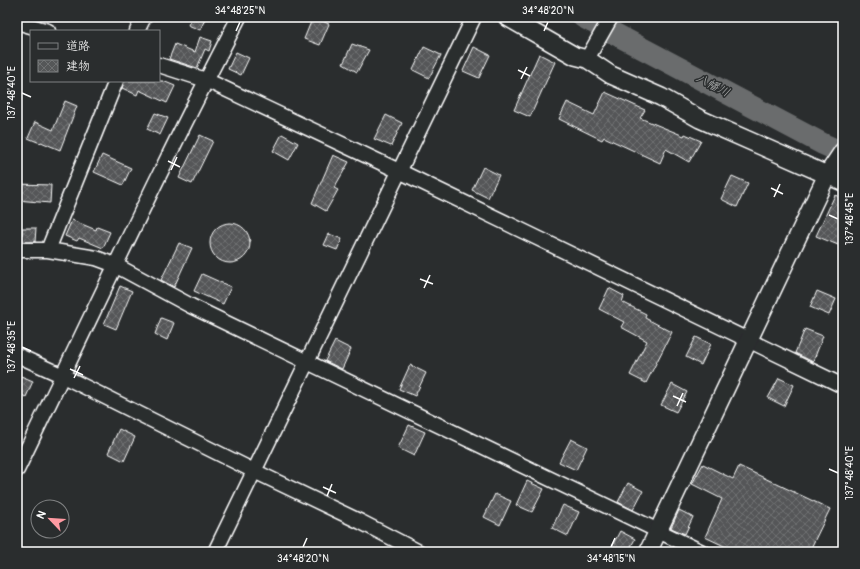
<svg xmlns="http://www.w3.org/2000/svg" width="860" height="569" font-family="Pangolin,'Klee One',sans-serif">
	<style>
		.lines { fill: none; stroke-linecap: round; stroke-linejoin: round }
		.river { stroke: #6a6c6d; stroke-width: 22 }
		.building { fill: url(#building-cross-hatch); stroke: #fff }
		.minor-casing { stroke: #fff; stroke-width: 17 }
		.tertiary-casing { stroke: #fff; stroke-width: 20 }
		.minor { stroke: #2a2d2e; stroke-width: 14 }
		.tertiary { stroke: #2a2d2e; stroke-width: 17 }
		.ticks { fill: none; stroke: #fff; stroke-width: 1.5 }
		.labels { text-anchor: middle; stroke-width: 3; stroke-linejoin: round; paint-order: stroke }
		.water-label { font-size: 12px; font-style: italic; fill: #b4b6b6; stroke: #2a2d2e }
		.neatline { fill: none; stroke: #fff; stroke-width: 1.5 }
		.ticks-label { font-size: 10px; text-anchor: middle; fill: #fff }
	</style>
	<defs>
		<pattern id="building-cross-hatch" width="8" height="8" patternUnits="userSpaceOnUse"><rect width="8" height="8" fill="#555758"/><path d="M0 0l8 8M0 8l8-8" fill="none" stroke="#6e7071"/></pattern>
	</defs>
	<rect width="100%" height="100%" fill="#2a2d2e"/>
	<filter id="ink" filterUnits="userSpaceOnUse"><feTurbulence type="fractalNoise" baseFrequency=".025" numOctaves="2"/><feDisplacementMap in="SourceGraphic" scale="8" xChannelSelector="R" yChannelSelector="G"/><feConvolveMatrix kernelMatrix="1 2 1 2 8 2 1 2 1" color-interpolation-filters="sRGB"/></filter>
	<g filter="url(#ink)">
		<g class="lines">
			<path class="river" d="M583,17L823,144L843,153"/>
		</g>
		<path class="building" d="M192,17H206L200,30L188,25Z
			M313,17L329,24L320,45L304,39Z
			M200,37L212,41L209,51L205,49L197,68L169,59L175,44L195,52Z
			M352,44L369,50L357,72L343,64Z
			M424,47L441,55L429,78L413,70Z
			M474,47L490,55L479,78L463,71Z
			M236,52L249,58L241,75L228,69Z
			M539,54L555,62L530,117L514,110Z
			M124,81H163L175,86L167,103L139,90L137,95L122,88Z
			M605,92L645,110L640,118L684,136L685,134L701,141L689,162L666,149L660,163L604,137L602,140L559,119L567,102L594,115Z
			M65,101L77,106L60,150L41,142L40,143L28,138L35,122L53,130Z
			M155,113L168,118L160,135L147,129Z
			M386,115L402,123L391,146L374,139Z
			M282,134L298,143L289,160L273,151Z
			M200,135L213,141L192,184L179,178Z
			M102,155L131,168L123,185L94,172Z
			M333,155L349,162L334,188L338,190L326,211L312,203Z
			M483,167L499,175L488,198L472,190Z
			M732,176L748,183L737,207L721,199Z
			M17,184L51,185L50,203L17,200Z
			M835,195L843,198V247L816,236Z
			M72,220L96,230L97,227L110,232L103,248L79,238L77,241L65,236Z
			M210 243a20 20 0 1 1 40 0a20 20 0 1 1-40 0Z
			M22,228H36L35,242H22Z
			M329,234L342,239L337,250L324,245Z
			M179,243L192,248L174,287L161,280Z
			M202,274L231,287L223,304L194,291Z
			M120,286L132,291L116,329L104,324Z
			M609,288L624,296L622,302L646,314L645,318L672,332L646,383L630,375L647,341L621,327L624,322L599,309Z
			M817,291L836,299L829,315L810,307Z
			M161,318L174,323L167,340L155,334Z
			M805,329L823,336L813,362L795,353Z
			M696,337L711,344L701,365L686,357Z
			M335,341L351,349L342,369L325,361Z
			M410,365L426,373L415,396L399,389Z
			M21,376L33,381L26,397L17,393V384Z
			M779,378L794,385L784,406L768,398Z
			M672,384L687,392L676,412L661,405Z
			M409,425L425,432L414,456L398,448Z
			M119,429L135,437L124,461L108,453Z
			M571,439L587,447L576,470L559,462Z
			M703,464L733,479L739,466L830,509L809,552H737L705,537L722,499L692,484Z
			M527,481L544,489L532,512L516,505Z
			M628,483L643,491L633,510L618,502Z
			M495,494L511,501L500,525L484,517Z
			M563,505L579,512L568,536L552,528Z
			M679,510L693,517L685,534L671,528Z
			M620,531L635,539L628,552H609Z"/>
		<g class="lines">
			<g class="minor-casing">
				<path id="minor" d="M17,22L48,31
					M137,31L144,17
					M587,59L611,17
					M159,65L206,80L399,171L843,386
					M17,250H48L96,258L115,265L191,306L702,552
					M48,250L116,81
					M17,355L63,376L254,471L361,522L419,552
					M17,470C91,318 161,166 239,17
					M215,552L474,17"/>
			</g>
			<g class="tertiary-casing">
				<path id="tertiary" d="M507,17L575,56L587,59L611,75L661,97L700,119L843,182
					M648,552L827,175L843,151"/>
			</g>
			<use href="#minor" class="minor"/>
			<use href="#tertiary" class="tertiary"/>
		</g>
	</g>
	<path class="ticks" d="M236,31L240,22M544,31L548,22M518,70L530,76M521,79L527,67M22,93L31,97M168,161L180,167M171,170L177,157M771,188L783,194M774,197L780,184M829,215L838,219M420,279L433,284M424,288L430,275M22,347L31,351M70,369L83,375M74,378L80,366M673,396L686,402M677,406L683,393M829,469L838,473M323,487L336,493M327,496L332,484M303,547L307,538M611,547L615,538"/>
	<g class="labels">
		<g class="water-label">
			<text transform="translate(713 85) rotate(28)" y="4">八幡川</text>
		</g>
	</g>
	<rect width="860" height="569" fill="none" stroke="#2a2d2e" stroke-width="44"/>
	<rect x="30" y="30" width="130" height="52" fill="#2a2d2e" stroke="#7f8182"/>
	<rect x="38" y="43" width="20" height="6" fill="#2a2d2e" stroke="#7f8182"/>
	<text x="66" y="50" font-size="12" fill="#ffffff">道路</text>
	<rect x="38" y="60" width="20" height="12" fill="url(#building-cross-hatch)" stroke="#7f8182"/>
	<text x="66" y="70" font-size="12" fill="#ffffff">建物</text>
	<g transform="translate(50 519) rotate(295)"><circle r="19" fill="#2a2d2e" stroke="#7f8182"/>
	<path d="M0-3L7 15L0 10L-7 15Z" fill="#ff9aa2"/>
	<text y="-6" font-size="11" font-weight="bold" text-anchor="middle" fill="#ffffff">N</text>
	</g>
	<rect x="22" y="22" width="816" height="525" class="neatline"/>
	<g class="ticks-label">
		<text x="240" y="14">34°48'25"N</text>
		<text x="548" y="14">34°48'20"N</text>
		<text transform="translate(11 93) rotate(-90)" y="4">137°48'40"E</text>
		<text transform="translate(849 219) rotate(-90)" y="4">137°48'45"E</text>
		<text transform="translate(11 347) rotate(-90)" y="4">137°48'35"E</text>
		<text transform="translate(849 473) rotate(-90)" y="4">137°48'40"E</text>
		<text x="303" y="562">34°48'20"N</text>
		<text x="611" y="562">34°48'15"N</text>
	</g>
</svg>
